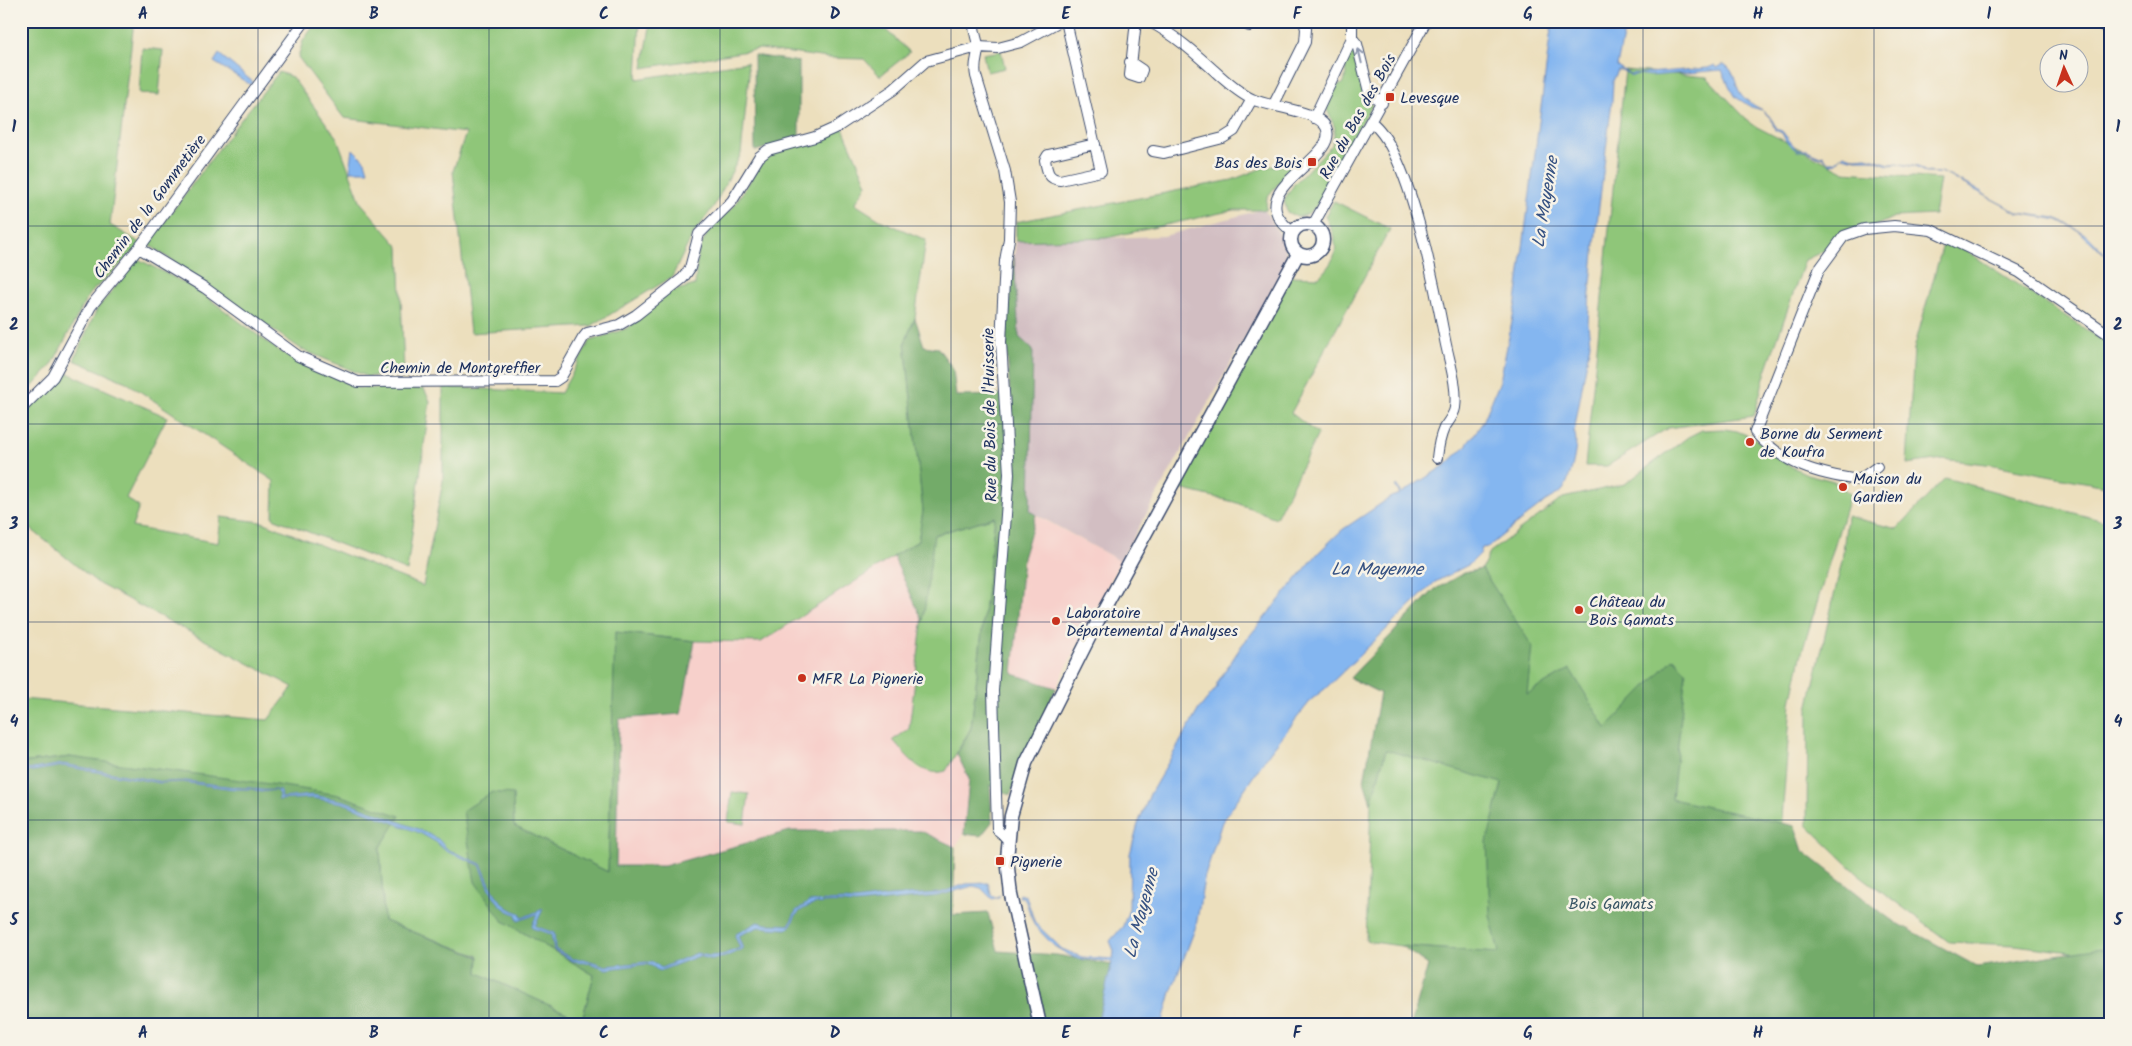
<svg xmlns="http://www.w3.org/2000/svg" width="2132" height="1046" font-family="Kalam,sans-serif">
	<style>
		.built { fill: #f7d0cb }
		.industrial { fill: #d2bec2 }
		.green { fill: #8fc679; stroke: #557a6c }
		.forest { fill: #73ab69; stroke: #476d64 }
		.water { fill: #84b6f0; stroke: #5072a7 }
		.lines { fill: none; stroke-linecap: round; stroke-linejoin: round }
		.minor-casing { stroke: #3a496c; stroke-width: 12 }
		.major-casing { stroke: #3a496c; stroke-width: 15 }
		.minor { stroke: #fff; stroke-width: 10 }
		.major { stroke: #fff; stroke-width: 12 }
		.oneway { stroke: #8d97ae }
		.grid { fill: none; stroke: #1b2f5e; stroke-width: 1; stroke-opacity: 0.55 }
		.poi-dot { fill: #c8321e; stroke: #f7f3e8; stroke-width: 2 }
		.labels { text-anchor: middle; stroke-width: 5; stroke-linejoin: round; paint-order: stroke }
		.poi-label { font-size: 16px; fill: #1b2f5e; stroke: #f7f3e8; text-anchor: start }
		.street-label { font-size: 16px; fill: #1b2f5e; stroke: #f7f3e8 }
		.park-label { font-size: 16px; fill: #385565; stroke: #f7f3e8 }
		.water-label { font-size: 18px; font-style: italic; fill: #355182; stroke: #f7f3e8 }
		.neatline { fill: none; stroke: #1b2f5e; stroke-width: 2 }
		.grid-label { font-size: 16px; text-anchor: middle; font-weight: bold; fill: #1b2f5e }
	</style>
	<rect width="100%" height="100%" fill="#f7f3e8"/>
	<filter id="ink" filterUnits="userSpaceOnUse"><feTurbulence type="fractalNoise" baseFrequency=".02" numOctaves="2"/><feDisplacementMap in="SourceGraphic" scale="10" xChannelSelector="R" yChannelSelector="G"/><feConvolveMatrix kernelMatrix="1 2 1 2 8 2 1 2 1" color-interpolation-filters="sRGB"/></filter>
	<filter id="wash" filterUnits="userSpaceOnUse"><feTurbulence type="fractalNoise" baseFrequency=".0096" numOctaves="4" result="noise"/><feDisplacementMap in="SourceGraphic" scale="20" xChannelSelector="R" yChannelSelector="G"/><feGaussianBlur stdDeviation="1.12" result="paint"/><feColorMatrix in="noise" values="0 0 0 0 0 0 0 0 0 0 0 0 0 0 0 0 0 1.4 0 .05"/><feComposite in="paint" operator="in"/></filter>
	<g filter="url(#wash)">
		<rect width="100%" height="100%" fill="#ecdfbd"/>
		<path class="built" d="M1036,515L1120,561L1056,688L1013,674L1023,558Z
			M893,556L923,621L909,730L894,740L918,769L936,774L946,771L957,754L969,779L964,834L955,847L921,831H790L664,866H616L618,719L681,714L695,641L761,642Z"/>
		<path class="industrial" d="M1264,209L1284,241L1287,262L1120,561L1030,511L1033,350L1019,338L1014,257L1016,241L1164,236Z"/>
		<path class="green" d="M21,21H134L110,225L142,244L89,294L52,365L21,399Z
			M317,21H640L637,79L747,62L749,75L741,154L714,206L692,236L672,277L591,326L470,333L453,171L466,133L344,118L298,57L303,41Z
			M651,21H876L910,52L880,76L864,59L828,58L760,49L643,68Z
			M142,48L163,50L159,95L139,93Z
			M1001,51L1005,68L987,72L983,54Z
			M1352,51H1354L1364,96L1372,105L1351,142L1345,144L1337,163V168C1328,185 1319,215 1297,217L1287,212L1284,200L1295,183L1332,145L1335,128L1326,107L1333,87L1342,84L1347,74L1344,64Z
			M1625,70L1707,77L1751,124L1845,172L1940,179L1934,215L1894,217L1805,260L1766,371L1754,416L1668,428L1607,466H1585Z
			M279,72L292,77L337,138L361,203L399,247L404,372L368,377L301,349L148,244L235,127Z
			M843,128L867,184L855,204L880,220L926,240L915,318L905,342L923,511L918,541L761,642L695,641L616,632L608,872L514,826L502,920L594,975L582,1020L478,973L479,956L384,921L380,848L399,816L70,757L21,763V699L268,720L293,687L99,584L21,521V417L63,371L167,417L126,498L139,507L132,527L218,543L221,517L262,522L423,586L443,481V387L561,393L590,341L628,328L670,292L695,285L698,253L710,227L733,207L767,155Z
			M1295,164L1267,197L1266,210H1234L1106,238L1016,241V222L1232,180L1265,167Z
			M1334,201L1390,229L1291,413L1318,434L1276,518L1234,502L1176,488L1290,276L1319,277C1342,254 1338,243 1325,216Z
			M1945,237L2111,346V487L1994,465L1942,459L1907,464L1914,349Z
			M138,259L196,289L279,351L358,388L424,389L430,401L407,571L273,518L274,481L126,382L74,360L97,309Z
			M1724,429L1737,431L1754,438L1788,465L1807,474L1834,481L1850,494L1802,652L1791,703L1781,831L1519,955L1401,946L1366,941L1371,803L1386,750L1380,693L1350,678L1434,590L1464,573L1482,569L1490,552L1563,498L1625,484L1688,437L1702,430Z
			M1945,478L2111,523V957L2015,945L1949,942L1857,873L1807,825L1808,709L1842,561L1847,516L1897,529Z
			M995,517L971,728L946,771C922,778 908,757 893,740L909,729L933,535Z
			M732,792L749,794L745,824L728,822Z"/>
		<path class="forest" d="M754,55L799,62V139L755,151Z
			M1014,257L1019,337L1033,350L1030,511L1036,515L1023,558L1013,674L1056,688L1010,795L990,785L992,822L981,836L964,834L969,779L957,754L971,728L995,517L934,535L923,621L893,556L918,541L923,511L905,342L915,318L924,346L938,348L953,369L956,396L1010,395L1006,337Z
			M1482,569L1532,646L1527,694L1570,669L1606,728L1674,658L1686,672L1672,799L1795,826L1803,851L1890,919L1978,967L2101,948L2111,955V1025H1411L1428,965L1401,946L1499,953L1490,915L1487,842L1502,783L1386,750L1371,803L1364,781L1380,693L1350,678L1434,590L1464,573Z
			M615,632L695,641L681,714L619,719L616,866H664L790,831H921L955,847L953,915L988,913L998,951L1057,955L1112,965L1097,1025H21V763L70,757L277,785L339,795L400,816L380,848L384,921L479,957L478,973L582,1020L594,975L502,920L475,882L463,811L492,792L513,794L514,826L608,872Z"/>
		<path class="water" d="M1552,21H1626L1617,66L1630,74C1655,73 1682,70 1708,68L1715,65L1717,68L1724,64C1736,71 1734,84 1741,94C1753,110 1769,106 1776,129L1782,131C1787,138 1792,143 1797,150H1807L1820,156L1823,155L1828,162H1835L1844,154L1855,158L1867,157L1890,164L1898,163L1918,167L1926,172L1939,173H1926L1915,167L1900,164L1888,165L1871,159H1856L1842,156L1836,163C1828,165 1827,162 1823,156L1820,157L1807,151H1797L1786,141L1782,133L1775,130L1771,119L1762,110L1751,107L1734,96L1722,70L1650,76L1638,74L1632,76L1621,70H1618L1613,81L1612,101L1598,214L1590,292L1588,324L1590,343L1574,432C1580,442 1570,482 1562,491C1558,495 1551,497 1546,501C1527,516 1507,531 1488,547L1482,548L1480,554L1470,564L1435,582L1326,688L1312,699L1270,752L1222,822L1204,879L1196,926L1171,992L1162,1025H1097L1112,962L1075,958L1055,947L1034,925L1026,902L1023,897H1019L1020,894L1026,896L1035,923L1062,949L1082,957L1113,959L1114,951L1110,941L1123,926L1129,909L1130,854L1138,824L1150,794L1199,709L1217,687V683L1242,645L1319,552L1342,530L1391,497L1400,494L1395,486L1396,485L1402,493L1447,464L1465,447L1483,422L1500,381L1516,302Z
			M219,54L253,82L251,85L214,62Z
			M353,149L365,161L368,171H350Z
			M1941,172L1980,191L1988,197L2019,213L2056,218L2087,235L2111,260L2079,231L2058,220L2018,213Z
			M63,764L163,782L186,781L243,788C251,787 254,789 261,790C268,791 273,789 280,791L281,798L312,795L345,801L418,829L438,839L447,849L481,864C490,883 497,907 520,913L522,918L543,909L535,926L554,933L555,949L573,959H584L606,966L646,962L655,963L661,968L697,953L709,956L722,955L740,948L735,936L736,934L758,922L765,924L789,925L796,911L809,902L844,900L854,901L890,896L940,893L966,884L988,883L992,896L996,897L1000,895L999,897L992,899L981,888L973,886L937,896L855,904C838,902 811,900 798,913C793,918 793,925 787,929L758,927L738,936L743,949L725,957L715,959H709L699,956L659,971L652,966L646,964L607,969L586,962L573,961L554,950L551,934L532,928V926L537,914L518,921L516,914C494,908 489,885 480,865L446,851L436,842L420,833L343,803L312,798L278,800L279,794L275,790L261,792L252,789H234L182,782L160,783L63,766L21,773V771Z"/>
	</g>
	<g filter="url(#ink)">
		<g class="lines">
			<g class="minor-casing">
				<path id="minor" d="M974,21C973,32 977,37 978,46C979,56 973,63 976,76L1005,171L1010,202L1009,239L1005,261L1001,342L1009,474L993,691L997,828L999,832L1008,839
					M1066,21L1101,171L1060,180C1048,179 1047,171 1045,160L1048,155L1095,144
					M1148,21C1174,34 1196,54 1218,74C1228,83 1239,93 1252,99C1268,107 1317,110 1326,127C1339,155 1268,179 1276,211C1278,220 1286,226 1292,232
					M2094,21L2111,30
					M1249,26L1260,21
					M1352,38L1357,44L1369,92L1382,103
					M1130,62L1142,70L1139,78L1130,75L1136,21
					M1274,104L1305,42L1306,29L1304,21
					M1314,118L1352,38V21
					M1371,122C1409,149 1436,292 1445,340C1449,361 1458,386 1455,408C1454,415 1448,422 1444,428C1440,437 1438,448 1437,458
					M1153,151L1164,153L1223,138L1234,131L1252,99
					M1313,225L1426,21
					M139,248L205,288L298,356L358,382L555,381L561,377L583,338L587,333L619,325L636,315L683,278L690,268L699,234L732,201L759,157L768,150L815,137L837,127L893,90L926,61L978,47L998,48L1021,42L1060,21
					M21,409L53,377L91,306L142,244L305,21
					M1877,467L1859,480C1818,474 1784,465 1755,432L1819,270L1844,236L1864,229L1894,226L1931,230L2019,272L2111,336"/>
			</g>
			<g class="major-casing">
				<path id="major" d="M1291 240a16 16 0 1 1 32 0a16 16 0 1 1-32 0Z
					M1040,1025L1011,895L1007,859L1011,816L1026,763L1092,632L1298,254"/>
			</g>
			<use href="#minor" class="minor"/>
			<use href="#major" class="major"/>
		</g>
		<defs><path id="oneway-shaft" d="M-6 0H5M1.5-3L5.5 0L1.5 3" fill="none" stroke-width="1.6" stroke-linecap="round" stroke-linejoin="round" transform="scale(1.25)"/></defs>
		<use class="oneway" href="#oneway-shaft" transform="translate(1360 56) rotate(-103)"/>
	</g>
	<path class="grid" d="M258,21V1025M489,21V1025M720,21V1025M951,21V1025M1181,21V1025M1412,21V1025M1643,21V1025M1874,21V1025M21,226H2111M21,424H2111M21,622H2111M21,820H2111"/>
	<g class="poi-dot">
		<rect x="1385" y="92" width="10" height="10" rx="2.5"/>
		<rect x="1307" y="157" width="10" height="10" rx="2.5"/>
		<circle cx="1750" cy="442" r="5"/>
		<circle cx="1843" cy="487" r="5"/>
		<circle cx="1579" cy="610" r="5"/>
		<circle cx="1056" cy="621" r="5"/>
		<circle cx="802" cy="678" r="5"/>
		<rect x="995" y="856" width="10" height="10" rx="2.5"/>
	</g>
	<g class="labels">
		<g class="poi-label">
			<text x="1400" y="103">Levesque</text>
			<text x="1302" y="168" text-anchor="end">Bas des Bois</text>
			<text x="1760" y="439">Borne du Serment<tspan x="1760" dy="18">de Koufra</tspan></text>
			<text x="1853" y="484">Maison du<tspan x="1853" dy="18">Gardien</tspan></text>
			<text x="1589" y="607">Château du<tspan x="1589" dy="18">Bois Gamats</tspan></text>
			<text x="1066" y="618">Laboratoire<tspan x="1066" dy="18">Départemental d'Analyses</tspan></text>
			<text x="812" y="684">MFR La Pignerie</text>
			<text x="1010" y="867">Pignerie</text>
		</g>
		<g class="street-label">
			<text transform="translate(1357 116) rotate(-61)" y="6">Rue du Bas des Bois</text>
			<text transform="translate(149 206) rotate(-53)" y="6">Chemin de la Gommetière</text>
			<text x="460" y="373">Chemin de Montgreffier</text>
			<text transform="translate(989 415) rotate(-91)" y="6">Rue du Bois de l'Huisserie</text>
		</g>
		<g class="park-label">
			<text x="1611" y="909">Bois Gamats</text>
		</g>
		<g class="water-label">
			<text transform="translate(1545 202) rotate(-81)" y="6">La Mayenne</text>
			<text x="1377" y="575">La Mayenne</text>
			<text transform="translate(1141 913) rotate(-75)" y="6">La Mayenne</text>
		</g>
	</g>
	<rect width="2132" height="1046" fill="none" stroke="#f7f3e8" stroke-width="55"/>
	<g transform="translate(2064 68) rotate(357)"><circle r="24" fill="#f7f3e8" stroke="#9fa5b1"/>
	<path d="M0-4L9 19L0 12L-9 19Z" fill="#c8321e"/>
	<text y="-8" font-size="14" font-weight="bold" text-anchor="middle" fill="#1b2f5e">N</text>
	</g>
	<rect x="28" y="28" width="2076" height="990" class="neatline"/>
	<g class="grid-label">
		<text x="143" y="19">A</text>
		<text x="374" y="19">B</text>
		<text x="604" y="19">C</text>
		<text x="835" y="19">D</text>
		<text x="1066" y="19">E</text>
		<text x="1297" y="19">F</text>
		<text x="1528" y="19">G</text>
		<text x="1758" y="19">H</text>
		<text x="1989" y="19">I</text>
		<text x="14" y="132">1</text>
		<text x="2118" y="132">1</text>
		<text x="14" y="330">2</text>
		<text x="2118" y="330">2</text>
		<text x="14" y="529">3</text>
		<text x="2118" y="529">3</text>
		<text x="14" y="727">4</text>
		<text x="2118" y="727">4</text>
		<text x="14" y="925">5</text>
		<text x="2118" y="925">5</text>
		<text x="143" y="1038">A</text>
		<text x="374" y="1038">B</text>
		<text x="604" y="1038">C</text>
		<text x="835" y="1038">D</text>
		<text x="1066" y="1038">E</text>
		<text x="1297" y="1038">F</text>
		<text x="1528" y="1038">G</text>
		<text x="1758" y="1038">H</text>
		<text x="1989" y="1038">I</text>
	</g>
</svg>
